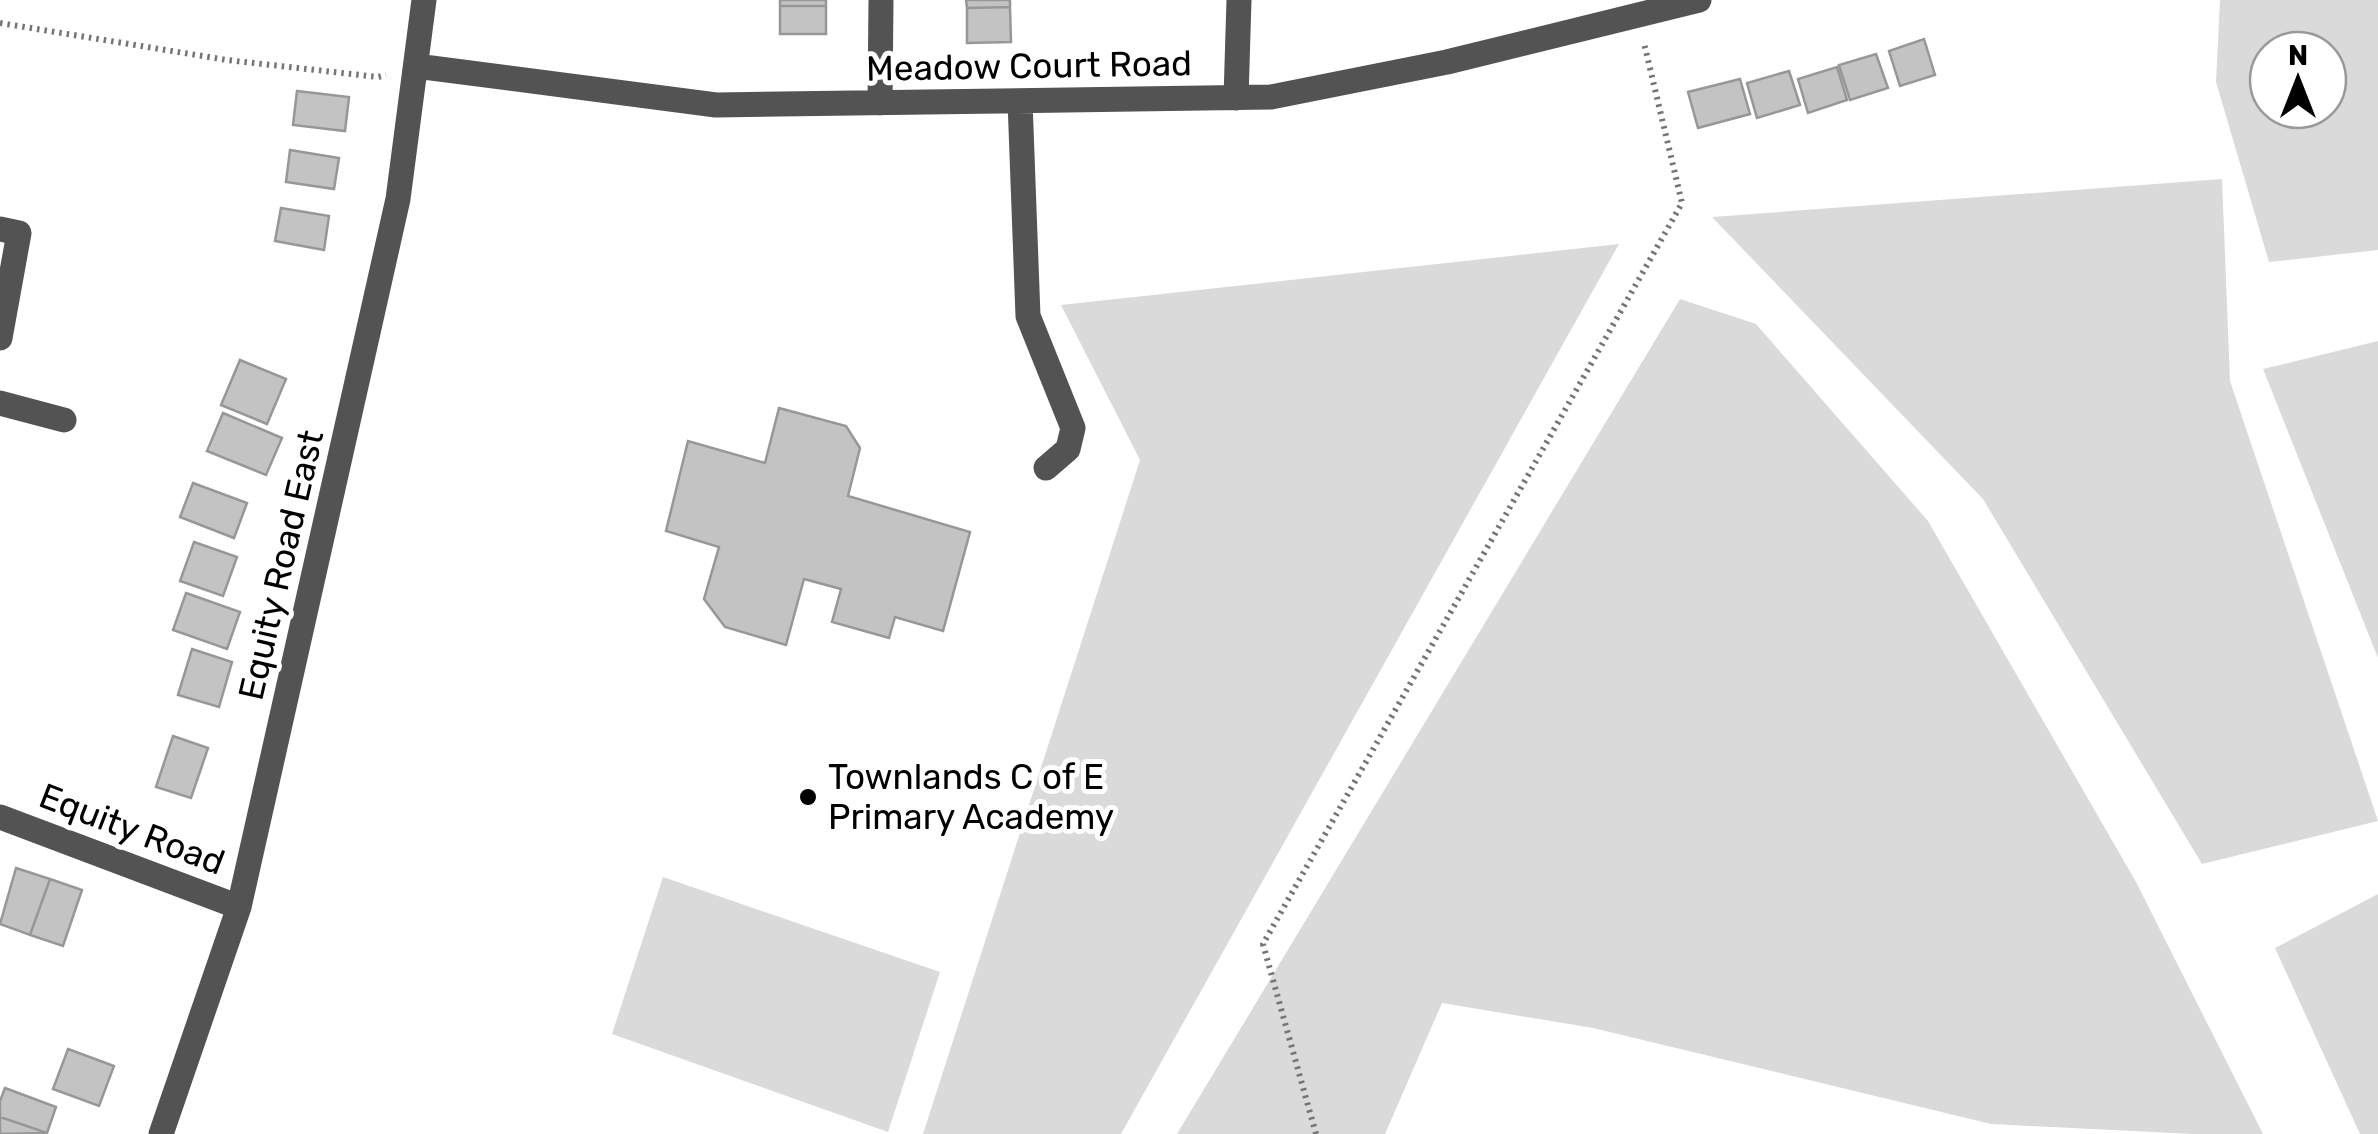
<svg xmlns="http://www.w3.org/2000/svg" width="2378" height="1134" font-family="Rubik,sans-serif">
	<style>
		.green { fill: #dadada; fill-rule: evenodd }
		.building { fill: #c3c3c3; stroke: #979797; stroke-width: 2.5 }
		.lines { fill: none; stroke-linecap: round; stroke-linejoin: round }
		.path { stroke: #757575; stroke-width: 6; stroke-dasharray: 2.5 5; stroke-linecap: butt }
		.minor { stroke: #535353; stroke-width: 25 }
		.poi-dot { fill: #000; stroke: #fff; stroke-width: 4 }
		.labels { text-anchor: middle; stroke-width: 10; stroke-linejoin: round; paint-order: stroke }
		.street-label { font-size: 35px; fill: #000; stroke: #fff }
		.poi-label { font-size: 35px; fill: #000; stroke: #fff; text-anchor: start }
	</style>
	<rect width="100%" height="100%" fill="#fff"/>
	<path class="green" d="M2220,0H2378V250L2269,262L2216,82ZM2268,50H2328V110H2268Z
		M2222,179L2230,381L2378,821L2202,864L1983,499L1712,217Z
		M1619,244L1121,1134H923L1140,460L1061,305Z
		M1680,299L1756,324L1928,521L2136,882L2263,1134H2193L1991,1124L1593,1028L1442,1003L1385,1134H1177Z
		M2378,341V658L2263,369Z
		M663,877L940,972L888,1132L612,1034Z
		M2378,894V1134H2360L2275,948Z"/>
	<path class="building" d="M780,0H826V6H780Z
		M966,0H1010V7L967,8Z
		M780,6H826V34H780Z
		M1010,7L1011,42L967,43V8Z
		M1924,39L1935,75L1900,86L1889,51Z
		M1876,54L1888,88L1850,100L1839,65Z
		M1837,67L1847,100L1808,113L1798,79Z
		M1789,71L1800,105L1757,118L1747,83Z
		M1740,79L1750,114L1698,128L1688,92Z
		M297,91L349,97L345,131L293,125Z
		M290,150L339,158L334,189L286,182Z
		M281,208L329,216L324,250L275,241Z
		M240,360L286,379L267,424L221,405Z
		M779,408L846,426L860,448L848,496L970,532L943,631L895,617L889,638L832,622L841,589L804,579L786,645L725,627L704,599L719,547L666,531L688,441L765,463Z
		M223,413L282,438L266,475L207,451Z
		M193,483L247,503L234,538L180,517Z
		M194,542L237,557L223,596L180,581Z
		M186,593L240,612L227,649L173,630Z
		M192,649L232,662L219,707L178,695Z
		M173,736L208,748L191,798L156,787Z
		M16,868L50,879L30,935L0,924Z
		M50,879L82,890L63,946L30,935Z
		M68,1049L114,1066L99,1106L53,1089Z
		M5,1088L56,1107L47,1133L0,1117V1101Z
		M0,1117L47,1133L0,1134Z"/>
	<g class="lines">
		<path class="path" d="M0,23L227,60L378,77L386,75
			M1316,1134L1263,944L1682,203L1644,43"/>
		<path class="minor" d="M416,66L716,105L1271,97L1447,62L1699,0
			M1236,98L1239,0
			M1020,101L1028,316L1073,428L1068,449L1046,468
			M880,103L881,0
			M0,229L19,233L0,338
			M0,403L64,420
			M0,817L239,907
			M161,1134L239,907L398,199L424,0"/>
	</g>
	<circle class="poi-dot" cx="808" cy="797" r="10"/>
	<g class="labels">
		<g class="street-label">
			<text transform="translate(1029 66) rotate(-1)" y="12">Meadow Court Road</text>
			<text transform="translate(281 565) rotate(-77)" y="12">Equity Road East</text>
			<text transform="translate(132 829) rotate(21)" y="12">Equity Road</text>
		</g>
		<g class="poi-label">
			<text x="828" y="789">Townlands C of E<tspan x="828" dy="40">Primary Academy</tspan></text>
		</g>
	</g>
	<g transform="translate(2298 80)"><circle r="48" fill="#ffffff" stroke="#999999" stroke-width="2.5"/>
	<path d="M0-8L18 38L0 25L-18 38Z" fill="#000000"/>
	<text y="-15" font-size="28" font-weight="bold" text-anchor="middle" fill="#000000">N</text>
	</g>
</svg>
